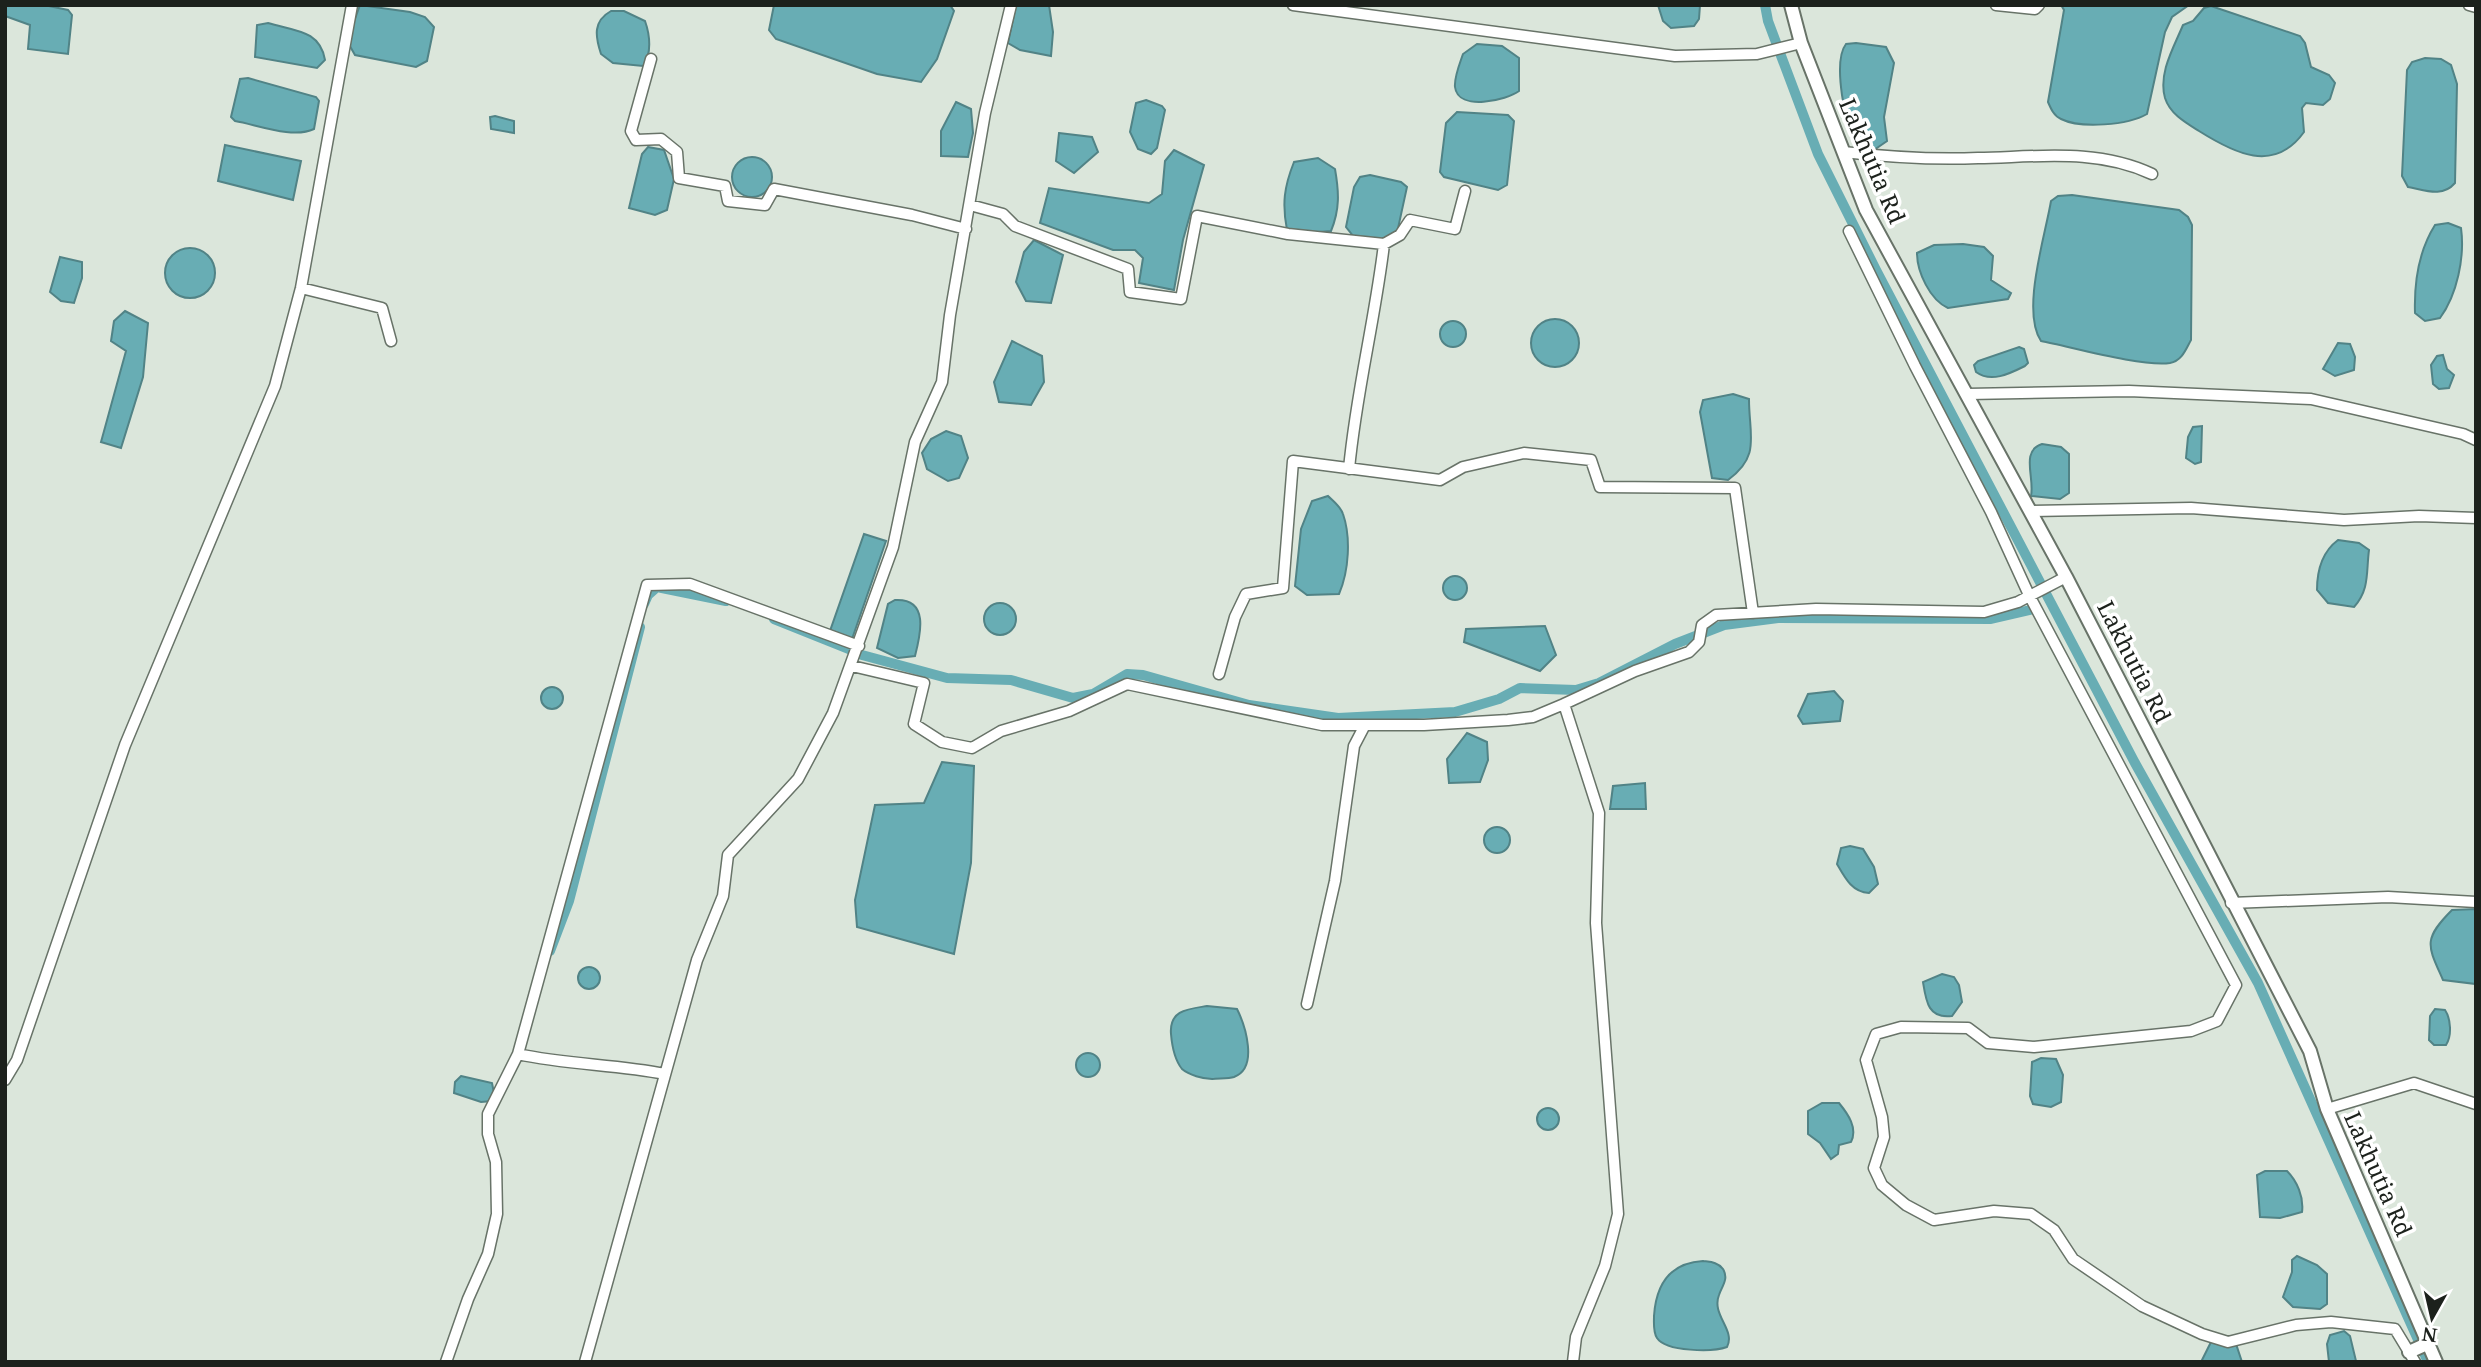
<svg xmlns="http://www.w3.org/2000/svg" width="2481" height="1367" font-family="'Noto Serif',serif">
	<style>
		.water { fill: #68adb4; stroke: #518386; stroke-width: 2 }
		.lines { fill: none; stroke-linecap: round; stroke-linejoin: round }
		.canal { stroke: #68adb4; stroke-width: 10 }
		.minor-casing { stroke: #687368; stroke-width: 13 }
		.tertiary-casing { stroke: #687368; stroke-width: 16 }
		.minor { stroke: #fff; stroke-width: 10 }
		.tertiary { stroke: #fff; stroke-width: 12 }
		.labels { text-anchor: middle; stroke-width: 7; stroke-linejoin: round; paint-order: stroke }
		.street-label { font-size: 23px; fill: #1c211c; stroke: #fff }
	</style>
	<rect width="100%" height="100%" fill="#dbe6db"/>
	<path class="water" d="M5,5H44L68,10L72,15L68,54L28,49L30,25L5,16Z
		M360,5L410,12L425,17L434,27L427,61L416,67L355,55L347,41Z
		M774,5H950L954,11L937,59L921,82L877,74L776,39L769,30Z
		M1016,5H1049L1053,32L1051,56L1020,50L1008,43Z
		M1658,5H1700L1699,19L1694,26L1671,28L1663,21Z
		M2061,5H2189L2172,17L2165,32L2147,114C2128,125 2081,129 2061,119C2054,116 2051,109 2048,102L2064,10Z
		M2211,6L2300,36L2305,43L2311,67L2329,75L2335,83L2330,99L2323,105L2306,103L2302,108L2304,132C2274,174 2234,153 2199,131C2186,123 2170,114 2165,98C2158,73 2174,47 2183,25L2193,21L2204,8Z
		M611,11H624L645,21C650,35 652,54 643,66L613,63L601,54C595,36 593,21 611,11Z
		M268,23C295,31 320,30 325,60L317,68L255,57L257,25Z
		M1856,43L1886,47L1894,63L1884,117L1887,141L1874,150L1856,147C1846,128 1832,62 1846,44Z
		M1477,44L1502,46L1519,58V91C1507,100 1458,112 1455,87C1454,77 1460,63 1463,54Z
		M2425,58L2441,59L2451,65L2457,84L2455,183C2442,198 2425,190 2408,187L2402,176L2407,70L2412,62Z
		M248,78L316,97L319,101L314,129C293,139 258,125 235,121L231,117L240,79Z
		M1146,100L1162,106L1165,110L1157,148L1151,154L1138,149L1130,132L1136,103Z
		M956,102L971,109L973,133L968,157L941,156V131Z
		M1457,112L1508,115L1514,121L1507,185L1498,190L1444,177L1440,172L1446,123Z
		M495,116L514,121V133L491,129L490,117Z
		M1059,133L1092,137L1098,152L1074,173L1056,161Z
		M225,145L301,161L293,200L218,181Z
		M648,147L664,150L674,179L667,210L655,215L629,208L642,154Z
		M1174,150L1204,165L1183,240L1174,290L1139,283L1143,258L1135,250H1113L1040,223L1049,188L1149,203L1162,194L1165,161Z
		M732 177a20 20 0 1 1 40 0a20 20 0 1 1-40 0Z
		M1318,158L1335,169C1339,192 1340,209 1331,231L1306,233L1287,230C1282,204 1284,187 1294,162Z
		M1370,175L1401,182L1407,187L1397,233L1386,241L1354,237L1346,227L1354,187L1360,177Z
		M2072,195L2179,210L2188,217L2192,225L2191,340C2186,349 2182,361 2170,363C2142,367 2072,347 2041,341C2021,311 2045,237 2051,201L2058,196Z
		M2448,223L2461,228C2465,257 2457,295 2440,318L2425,321L2415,313C2414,282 2418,252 2435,225Z
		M1034,240L1063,255L1051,303L1026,301L1016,282L1024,252Z
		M1963,244L1984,247L1993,256L1991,280L2011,293L2008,299L1948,308C1930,300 1917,272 1917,253L1934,245Z
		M165 273a25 25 0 1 1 50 0a25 25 0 1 1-50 0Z
		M60,257L82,262V278L74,303L61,301L50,292Z
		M125,311L148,323L143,377L121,448L101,442L126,351L111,341L114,321Z
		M1531 343a24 24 0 1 1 48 0a24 24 0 1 1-48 0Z
		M1440 334a13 13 0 1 1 26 0a13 13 0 1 1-26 0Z
		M1012,341L1042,356L1044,382L1031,405L999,402L994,382Z
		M2338,343L2350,344L2355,357L2354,370L2335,376L2323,369Z
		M2019,347L2024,349L2028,363L2025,366C2009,374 1991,383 1976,372L1974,365L1978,361Z
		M2443,355L2447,369L2454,375L2449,388L2439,389L2433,384L2431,365L2437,356Z
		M1733,394L1749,399C1749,436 1761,456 1728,480L1712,478L1700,412L1703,400Z
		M2202,426L2201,462L2195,464L2186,458L2188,437L2193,427Z
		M946,431L961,436L968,458L959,478L948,481L927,469L922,453L931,439Z
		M2042,444L2061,447L2069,454V493L2060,499L2031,496C2035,478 2020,451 2042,444Z
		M1328,496C1333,501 1341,507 1343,514C1351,537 1349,571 1339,594L1307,595L1295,586L1301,529L1312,501Z
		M864,534L886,541L852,639L830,631Z
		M2338,540L2359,543L2369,550C2366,572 2370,589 2354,607L2328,603L2317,590C2317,570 2322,552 2338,540Z
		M1443 588a12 12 0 1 1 24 0a12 12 0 1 1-24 0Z
		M895,600C929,598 921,633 915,656L898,658L877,648L888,604Z
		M984 619a16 16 0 1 1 32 0a16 16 0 1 1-32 0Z
		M1545,626L1556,655L1540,671L1464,642L1466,629Z
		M541 698a11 11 0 1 1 22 0a11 11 0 1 1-22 0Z
		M1834,691L1843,701L1840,721L1803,724L1798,716L1808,694Z
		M1467,733L1487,742L1488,760L1480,782L1449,783L1447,759Z
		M942,762L974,766L971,863L954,954L857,927L855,900L875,805L924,803Z
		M1645,783L1646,809H1610L1613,786Z
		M1484 840a13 13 0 1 1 26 0a13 13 0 1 1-26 0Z
		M1850,846L1863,849L1874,867L1878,884L1869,893C1852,892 1845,878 1837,864L1841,848Z
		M2476,909V984L2443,980C2428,946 2422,940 2452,910Z
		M578 978a11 11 0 1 1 22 0a11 11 0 1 1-22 0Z
		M1942,974L1954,977L1959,985L1962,1002L1952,1016C1928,1019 1926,1001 1923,982Z
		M1207,1006L1237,1009C1245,1025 1259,1068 1234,1077C1228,1079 1218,1078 1212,1079C1203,1079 1189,1075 1182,1069C1174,1059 1172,1046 1171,1034C1169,1010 1188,1009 1207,1006Z
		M2435,1009L2445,1010C2451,1019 2452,1036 2446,1045H2434L2429,1040L2430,1016Z
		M1076 1065a12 12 0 1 1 24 0a12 12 0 1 1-24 0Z
		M2041,1058L2056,1059L2063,1075L2061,1102L2051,1107L2033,1104L2030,1096L2032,1062Z
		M461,1076L492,1083L494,1093L492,1101L481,1102L454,1093L455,1082Z
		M1822,1103H1839C1848,1114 1858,1128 1851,1142L1839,1145L1838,1154L1831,1159L1820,1143L1808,1134V1111Z
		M1537 1119a11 11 0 1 1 22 0a11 11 0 1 1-22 0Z
		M2265,1171H2287C2297,1181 2304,1197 2302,1212L2280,1218L2260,1217L2257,1175Z
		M2297,1256L2317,1265L2327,1274V1304L2320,1309L2293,1307L2283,1297L2292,1272V1260Z
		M1703,1261C1710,1262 1718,1262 1723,1269C1729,1279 1722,1286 1719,1295C1711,1315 1736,1330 1727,1347C1713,1352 1666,1352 1657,1338C1653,1332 1654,1324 1654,1316C1656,1285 1669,1263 1703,1261Z
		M2344,1331L2350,1336L2356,1361L2329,1362L2327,1344L2330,1335Z
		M2218,1341L2236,1344L2242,1362H2201L2211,1342Z"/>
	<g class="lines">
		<path class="canal" d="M1765,5L1768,21L1818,154L1876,270L2135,763L2258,983L2428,1362
			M644,604L648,595L657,587L726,601
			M774,619L849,649
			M862,655L947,678L1011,680L1073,698L1093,694L1127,674L1143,675L1249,705L1338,718L1455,712L1499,699L1520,688L1576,690L1599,683L1675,644L1724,625L1778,618L1991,619L2030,610
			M550,951L569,901L640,627"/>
		<g class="minor-casing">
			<path id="minor" d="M1293,5L1675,56L1757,54L1801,43
				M1996,5L2035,9L2039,5
				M2469,5L2476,7
				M651,59L631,131L636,140L661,139L677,152L679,178L725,186L728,201L765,205L774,189L912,215L966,229
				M1843,152C1888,157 1933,160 1978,158C2037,157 2097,148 2152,174
				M970,205L1003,214L1015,226L1128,269L1130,292L1181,299L1197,216L1288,234L1384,244
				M1849,231L1915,366L1991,512L2029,595L2236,985L2217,1021L2191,1031L2034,1047L1988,1043L1968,1028L1901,1027L1876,1034L1866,1060L1882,1117L1884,1137L1874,1168L1882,1185L1906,1205L1934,1220L1994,1211L2031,1214L2054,1230L2073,1259L2142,1306L2202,1334L2228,1342L2296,1325L2331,1322L2395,1329L2415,1362
				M301,288L382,308L391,341
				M1968,394L2129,391L2311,399L2463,434L2476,440
				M1349,469C1356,393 1375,320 1384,244L1400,235L1410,220L1455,229L1465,191
				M2030,511L2191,508L2344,520L2419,516L2476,518
				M852,666L924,683L914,724L942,742L972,748L1001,731L1069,711L1127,684L1322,725H1424L1508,720L1533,717L1564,704
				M1219,674L1235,617L1246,594L1283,588L1293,461L1440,480L1463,467L1524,453L1591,460L1600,487L1735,488L1753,613
				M2231,903L2388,897L2476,902
				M1307,1004L1335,881L1354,746L1365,725
				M518,1054C567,1065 616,1064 665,1074
				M5,1080L17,1060L125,745L275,386L301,288L352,5
				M2327,1109L2414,1083L2476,1104
				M446,1362L468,1299L488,1254L497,1214L496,1162L488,1134V1114L518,1054L647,585L690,584L859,646
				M585,1362L697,960L723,896L728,855L798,779L833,713L893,547L915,442L942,382L950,315L985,113L1011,5
				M1573,1362L1576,1337L1605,1266L1618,1214L1596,923L1599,813L1564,704L1635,671L1689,652L1699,642L1702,625L1716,615L1816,609L1984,612L2018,602L2066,577"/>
		</g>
		<g class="tertiary-casing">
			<path id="tertiary" d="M1791,5L1801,43L1866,210L2066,577L2310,1051L2327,1109L2436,1362
				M2409,1352L2429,1343"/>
		</g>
		<use href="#minor" class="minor"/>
		<use href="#tertiary" class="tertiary"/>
	</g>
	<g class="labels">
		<g class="street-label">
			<text transform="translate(1872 161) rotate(67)" y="8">Lakhutia Rd</text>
			<text transform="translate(2134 662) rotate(63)" y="8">Lakhutia Rd</text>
			<text transform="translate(2378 1174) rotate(66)" y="8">Lakhutia Rd</text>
		</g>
	</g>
	<rect width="2481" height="1367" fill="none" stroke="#1c211c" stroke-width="14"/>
	<g transform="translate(2432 1318) rotate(188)" stroke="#ffffff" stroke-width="5" paint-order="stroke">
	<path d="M0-5L12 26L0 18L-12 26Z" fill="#1c211c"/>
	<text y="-10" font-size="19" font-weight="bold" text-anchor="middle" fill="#1c211c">N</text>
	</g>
</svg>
